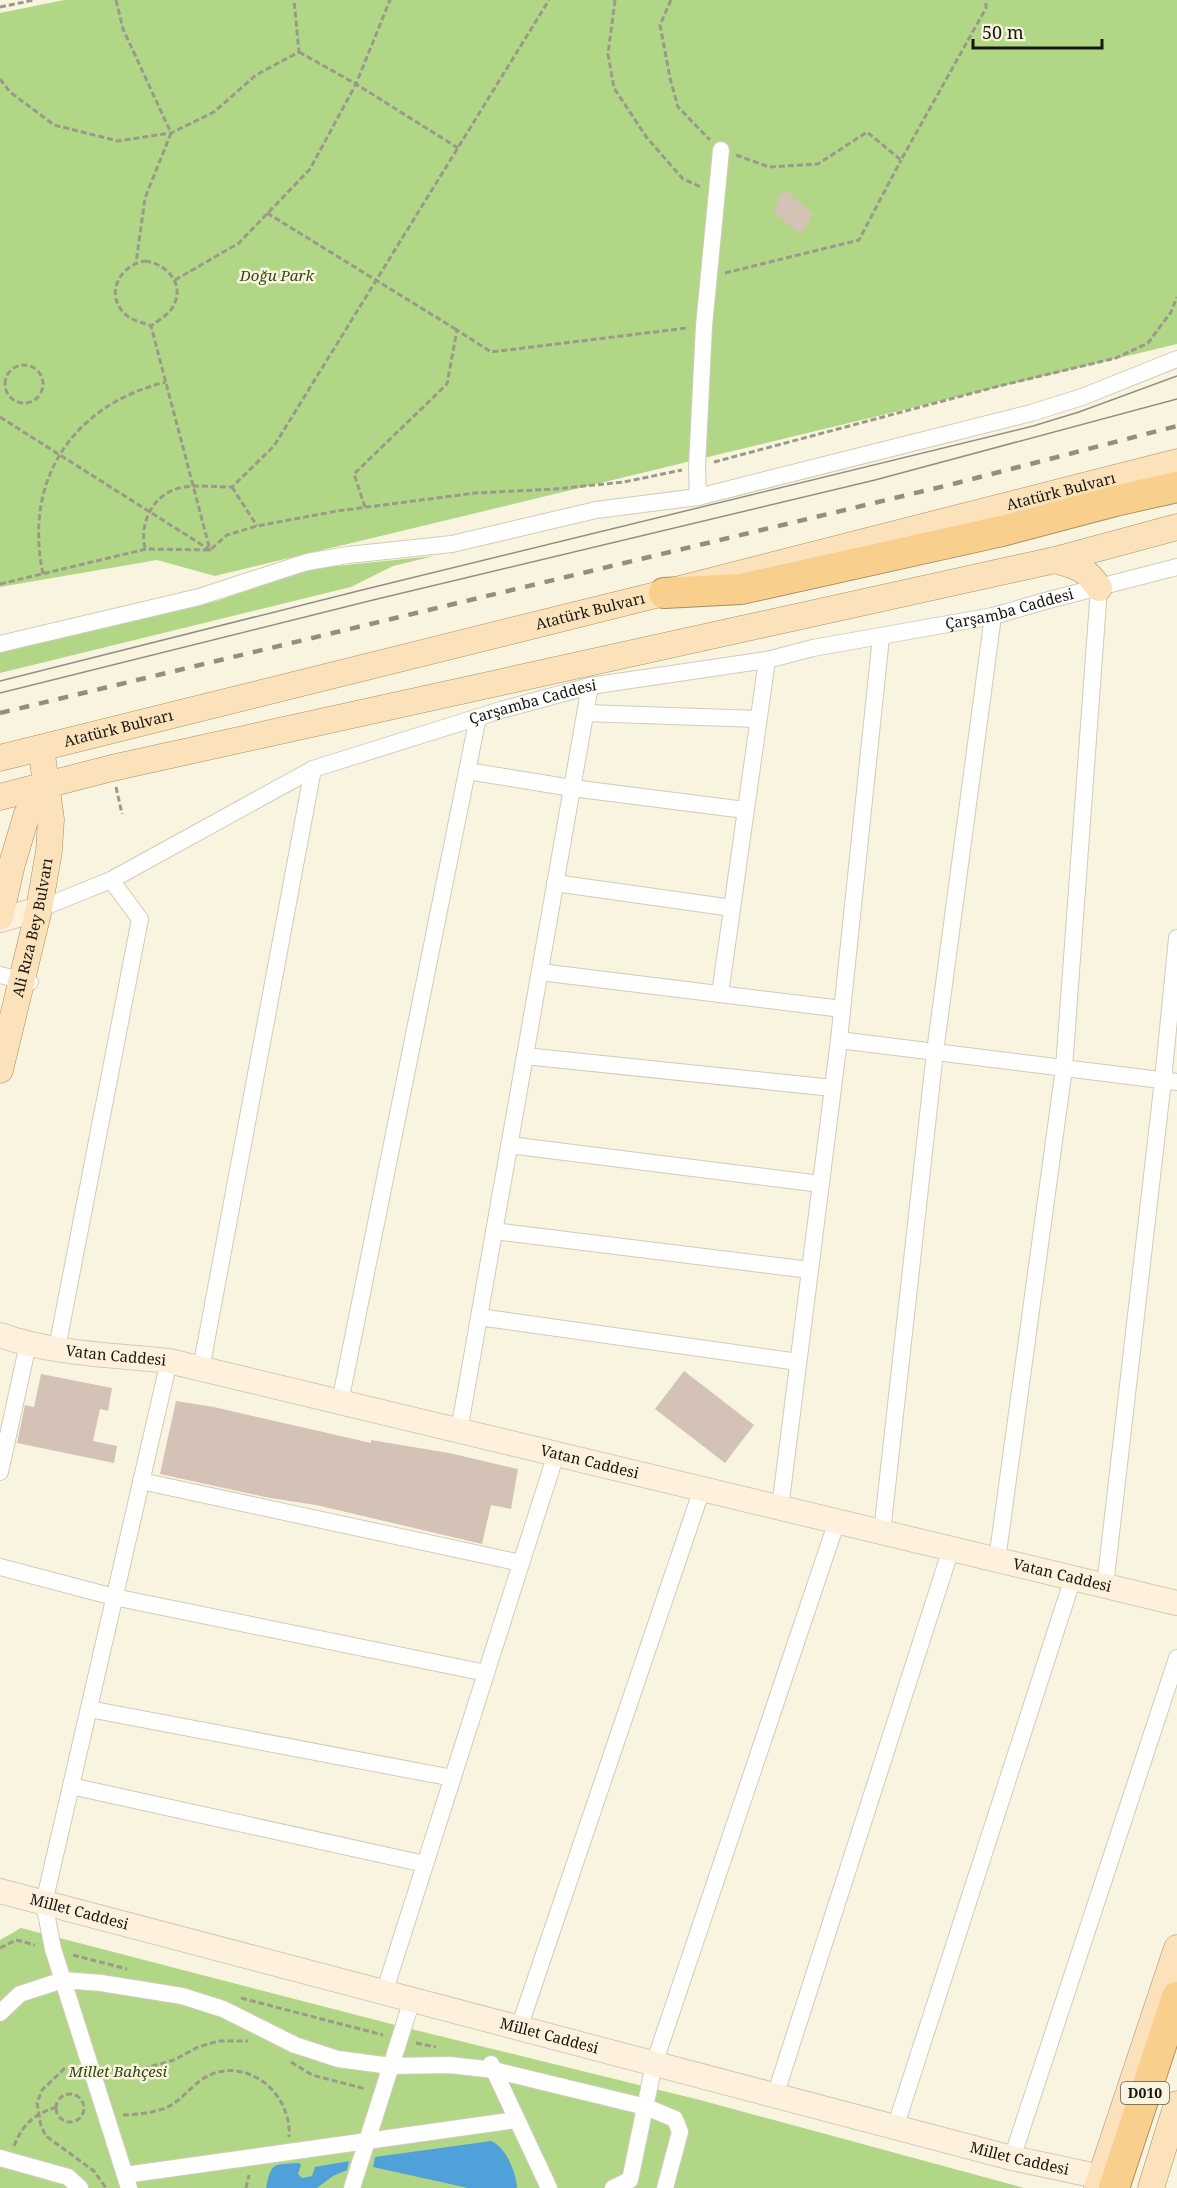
<svg xmlns="http://www.w3.org/2000/svg" width="1177" height="2188" font-family="'Noto Serif',serif">
	<style>
		.green { fill: #b1d786 }
		.water { fill: #50a1d9 }
		.building { fill: #d5c2b7 }
		.lines { fill: none; stroke-linecap: round; stroke-linejoin: round }
		.street-casing { stroke: #d0ccb9; stroke-width: 18 }
		.secondary-casing { stroke: #d0ccb9; stroke-width: 26 }
		.primary-casing { stroke: #a98e61; stroke-width: 27 }
		.highway-casing { stroke: #a98e61; stroke-width: 32 }
		.path { stroke: #9c998a; stroke-width: 3; stroke-dasharray: 6 3; stroke-linecap: butt }
		.street { stroke: #fff; stroke-width: 16 }
		.secondary { stroke: #fdf1dd; stroke-width: 24 }
		.primary { stroke: #fbe2bb; stroke-width: 26 }
		.highway { stroke: #f8cf8d; stroke-width: 30 }
		.tram { stroke: #928f81; stroke-width: 1.5 }
		.rail { stroke: #928f81; stroke-width: 4.5; stroke-dasharray: 10 10; stroke-linecap: butt }
		.labels { text-anchor: middle; stroke-width: 5; stroke-linejoin: round; paint-order: stroke }
		.shield { fill: #f8f4e0; stroke: #5a594e; stroke-width: 1.5 }
		.shield-label { font-size: 14px; font-weight: bold; fill: #17160f }
		.park-label { font-size: 15px; font-style: italic; fill: #31480e; stroke: #f8f4e0 }
		.street-label { font-size: 15px; fill: #17160f; stroke: #f8f4e0 }
	</style>
	<rect width="100%" height="100%" fill="#f8f4e0"/>
	<path class="green" d="M64,0H1177V344L215,576L157,560L0,587V13Z
		M434,556L393,566L351,587L0,673V652L217,601L283,578L311,570L336,566Z
		M21,1928L403,2027L700,2100L1024,2188H0V1940Z"/>
	<path class="water" d="M491,2141C506,2147 516,2172 517,2188H468L373,2167L375,2157Z
		M349,2161L347,2170L333,2176L317,2188H266C272,2161 272,2165 299,2163L301,2165L298,2174L302,2178L312,2176L315,2167Z"/>
	<path class="building" d="M785,190L813,214L808,220L810,222L800,234L773,211L779,203L776,200Z
		M684,1371L754,1425L725,1463L655,1409Z
		M41,1374L112,1388L108,1411L100,1409L93,1441L117,1446L114,1463L17,1443L25,1405L34,1407Z
		M176,1401L214,1407L371,1443V1440L449,1453L518,1469L511,1509L491,1505L482,1544L316,1505L270,1498L160,1474Z"/>
	<g class="lines">
		<g class="street-casing">
			<g id="street">
				<path d="M698,497L697,467L704,326L721,150"/>
				<path d="M0,644L199,597L307,562L348,555L452,544L596,510L698,497L1031,413L1082,397L1177,359"/>
				<path d="M585,713L758,719"/>
				<path d="M467,771L572,788L745,810"/>
				<path d="M555,883L732,908"/>
				<path id="s1" d="M39,909L111,880L313,769L501,710L590,686L767,660L813,648L993,616L1045,601L1177,567"/>
				<path d="M540,972L842,1009"/>
				<path d="M0,975L30,982"/>
				<path d="M720,994L767,660"/>
				<path d="M839,1040L1177,1082"/>
				<path d="M525,1056L833,1088"/>
				<path d="M509,1145L821,1184"/>
				<path d="M494,1231L810,1270"/>
				<path d="M479,1317L798,1362"/>
				<path d="M57,1348L140,919L111,880"/>
				<path d="M201,1369L313,769"/>
				<path d="M340,1402L478,717"/>
				<path d="M459,1431L590,686"/>
				<path d="M0,1472L28,1344"/>
				<path d="M141,1481L521,1563"/>
				<path d="M780,1508L839,1040L881,637"/>
				<path d="M882,1532L935,1052L993,616"/>
				<path d="M997,1560L1064,1068L1099,588"/>
				<path d="M0,1567L114,1597L486,1673"/>
				<path d="M1105,1586L1163,1080L1177,938"/>
				<path d="M89,1709L453,1778"/>
				<path d="M71,1786L425,1864"/>
				<path d="M384,1993L556,1454"/>
				<path d="M0,2013L20,1994L63,1980L101,1983L182,1996L223,2009L295,2045L338,2059L391,2066L450,2065L494,2070L646,2107L675,2119L680,2132L665,2188"/>
				<path d="M519,2028L702,1489"/>
				<path d="M491,2064L549,2188"/>
				<path d="M775,2096L951,1549"/>
				<path d="M895,2128L1073,1578"/>
				<path d="M0,2158L68,2177L80,2188"/>
				<path d="M1012,2158L1177,1658"/>
				<path d="M125,2175L516,2120"/>
				<path d="M129,2188L53,1949L44,1903L169,1361"/>
				<path d="M352,2188L412,2000"/>
				<path d="M613,2188L630,2180L654,2064L837,1521"/>
			</g>
		</g>
		<g class="secondary-casing">
			<g id="secondary">
				<path d="M0,920L39,909"/>
				<path id="s2" d="M0,1335C51,1354 114,1355 169,1361L1177,1603"/>
				<path id="s3" d="M0,1891L1012,2158L1101,2177"/>
			</g>
		</g>
		<g class="primary-casing">
			<g id="primary">
				<path d="M1055,560C1077,567 1086,568 1099,588"/>
				<path id="s4" d="M0,758L664,593L1177,462"/>
				<path d="M0,797L112,768L1055,560L1177,527"/>
				<path d="M0,917L12,864L27,814L46,785"/>
				<path id="s5" d="M0,1070L39,909L49,851L51,819L41,748"/>
				<path d="M1097,2188L1177,1948"/>
				<path d="M1151,2188L1177,2104"/>
			</g>
		</g>
		<g class="highway-casing">
			<path id="highway" d="M664,593L741,589L1002,531L1115,501L1177,487
				M1114,2188L1177,1997"/>
		</g>
		<path class="path" d="M116,0L123,29L171,133L145,198L136,263
			M615,0L608,54L614,88L647,138L683,179L701,187
			M671,0L660,25L670,78L678,107L710,140
			M0,7L34,0
			M299,52L356,84L458,148
			M0,79L10,92L54,125L118,141L171,133L214,112L256,75L299,52L294,0
			M736,155L769,167L818,164L867,132L901,160L986,8V0
			M267,213L457,330
			M145,261C169,264 188,288 170,311C165,317 157,321 151,326C142,322 132,321 125,314C104,294 120,265 145,261Z
			M725,273L859,240L901,160
			M175,280L239,243L310,169L356,84L390,0
			M5 384a19 19 0 1 1 38 0a19 19 0 1 1-38 0Z
			M0,417L210,550L151,326
			M714,462L1003,385L1116,358L1148,343L1171,312L1177,297
			M232,487L257,526
			M365,507L354,474L447,384L457,330L491,352L687,328
			M145,548C139,521 154,492 184,487C199,485 216,487 232,487L274,446L549,0
			M43,574C23,479 73,405 166,382
			M0,584L146,549L210,550L227,535L257,526L337,511L475,493L555,489L624,482L682,470
			M116,787L122,814
			M0,1948L16,1940L35,1945
			M73,1955L127,1969
			M241,1998L383,2035
			M416,2043L436,2047
			M291,2062L312,2075L366,2089
			M74,2068L64,2069L42,2090L37,2103L41,2126L46,2136L94,2171L106,2188
			M107,2069H142L174,2060L198,2047L219,2041H248
			M56 2108a14 14 0 1 1 28 0a14 14 0 1 1-28 0Z
			M123,2115C139,2114 159,2113 173,2104C188,2094 198,2077 218,2072C257,2063 292,2099 289,2137
			M14,2146C23,2124 33,2115 56,2107
			M246,2188L249,2175"/>
		<use href="#street" class="street"/>
		<use href="#secondary" class="secondary"/>
		<use href="#primary" class="primary"/>
		<use href="#highway" class="highway"/>
		<path class="tram" d="M0,681L362,590L1033,426L1079,412L1177,376
			M0,693L373,600L875,480L1177,399"/>
		<path class="rail" d="M0,713L953,484L1177,426"/>
	</g>
	<g class="labels">
		<rect class="shield" x="1121" y="2082" width="48" height="22" rx="4.5"/>
		<g class="shield-label">
			<text x="1145" y="2098">D010</text>
		</g>
		<g class="park-label">
			<text x="277" y="281">Doğu Park</text>
			<text x="118" y="2077">Millet Bahçesi</text>
		</g>
		<g class="street-label">
			<text dy="5" stroke="none"><textPath href="#s4" startOffset="1094">Atatürk Bulvarı</textPath></text>
			<text dy="5" stroke="none"><textPath href="#s1" startOffset="1024">Çarşamba Caddesi</textPath></text>
			<text dy="5" stroke="none"><textPath href="#s4" startOffset="608">Atatürk Bulvarı</textPath></text>
			<text dy="5" stroke="none"><textPath href="#s1" startOffset="538">Çarşamba Caddesi</textPath></text>
			<text dy="5" stroke="none"><textPath href="#s4" startOffset="122">Atatürk Bulvarı</textPath></text>
			<text dy="5" stroke="none"><textPath href="#s5" startOffset="146">Ali Rıza Bey Bulvarı</textPath></text>
			<text dy="5" stroke="none"><textPath href="#s2" startOffset="118">Vatan Caddesi</textPath></text>
			<text dy="5" stroke="none"><textPath href="#s2" startOffset="604">Vatan Caddesi</textPath></text>
			<text dy="5" stroke="none"><textPath href="#s2" startOffset="1090">Vatan Caddesi</textPath></text>
			<text dy="5" stroke="none"><textPath href="#s3" startOffset="82">Millet Caddesi</textPath></text>
			<text dy="5" stroke="none"><textPath href="#s3" startOffset="568">Millet Caddesi</textPath></text>
			<text dy="5" stroke="none"><textPath href="#s3" startOffset="1054">Millet Caddesi</textPath></text>
		</g>
	</g>
	<path d="M973 39v9h129v-9" fill="none" stroke="#17160f" stroke-width="3"/>
	<text x="982" y="39" font-size="18" fill="#17160f" stroke="#f8f4e0" stroke-width="4.5" paint-order="stroke">50 m</text>
</svg>
